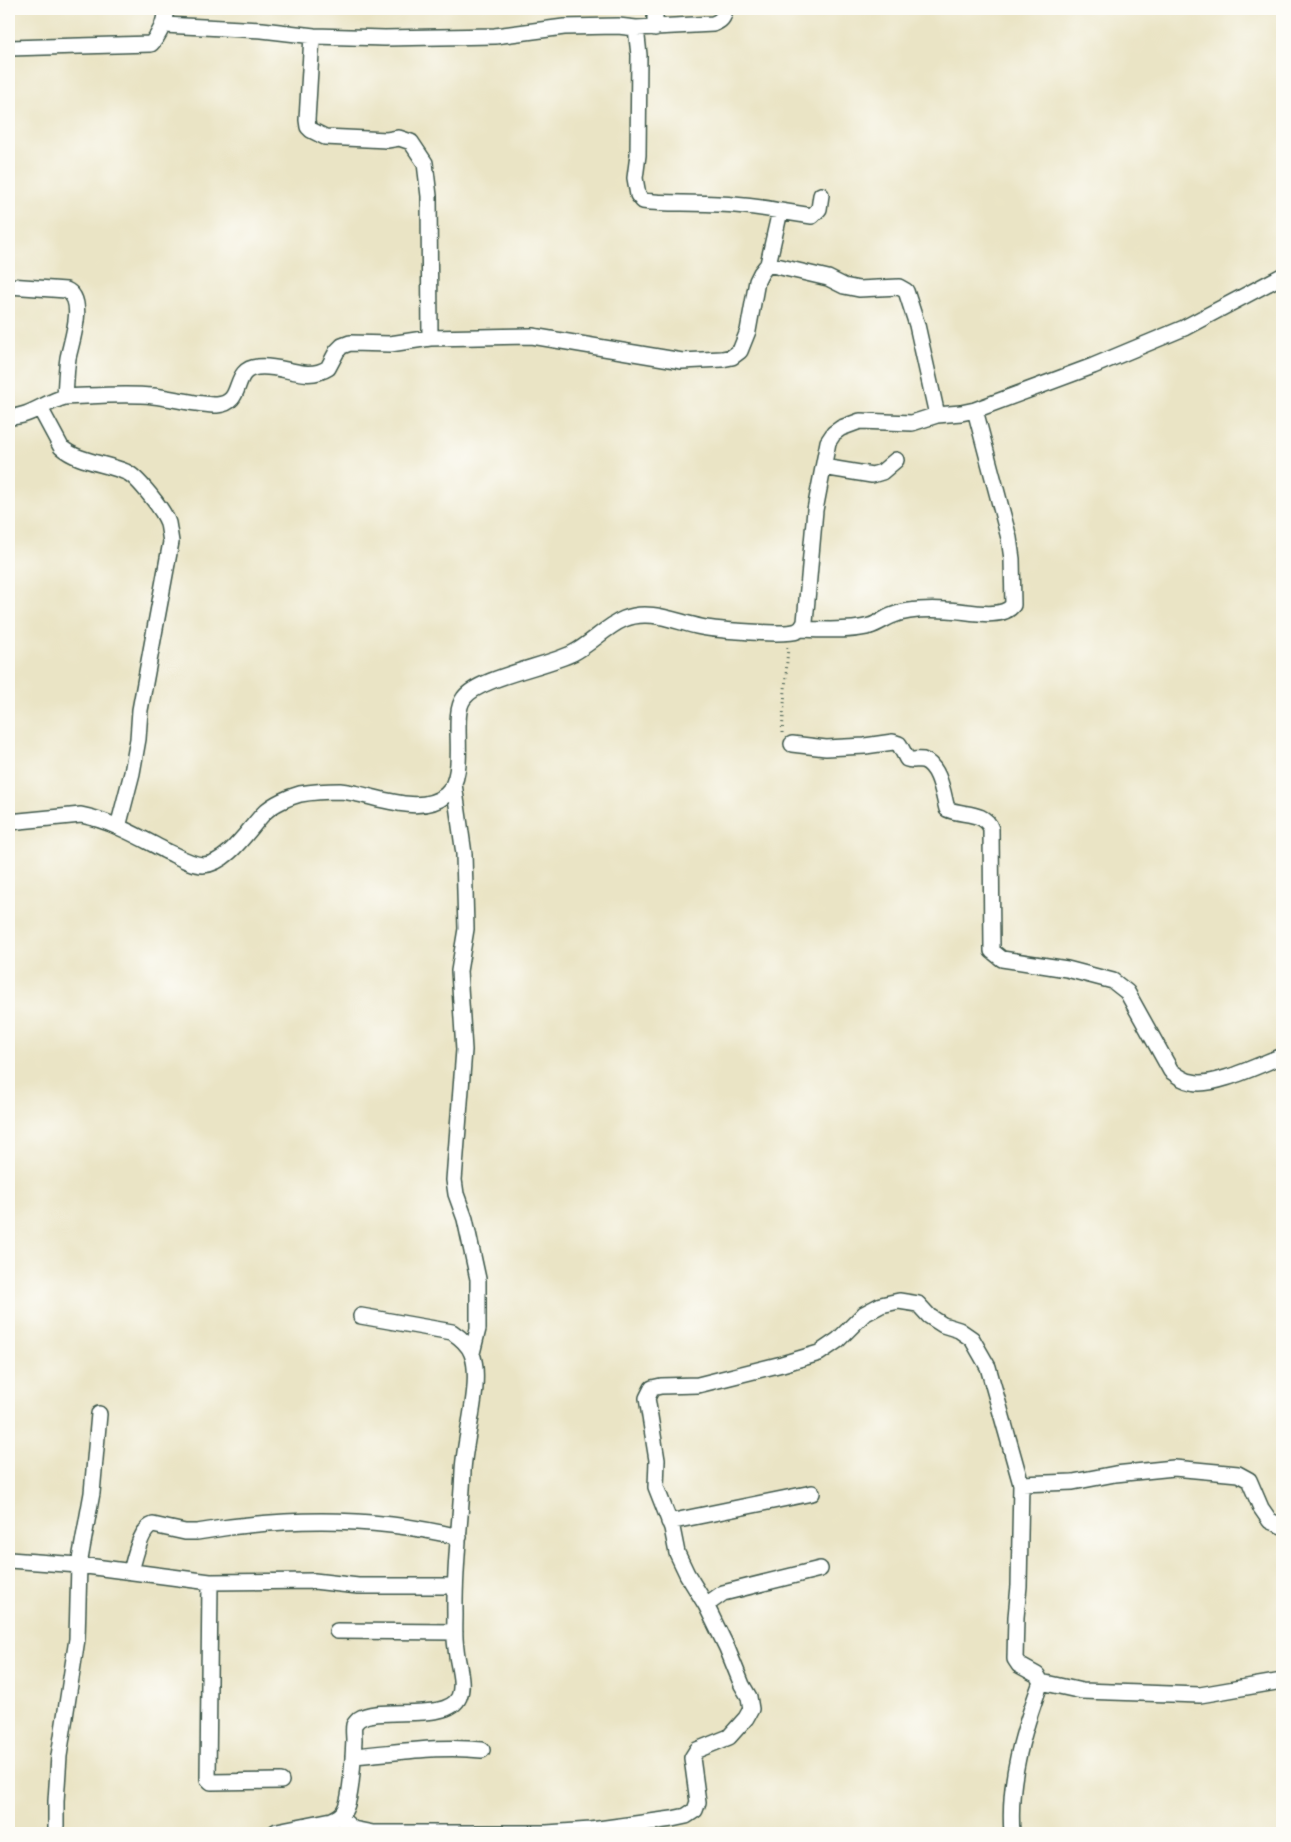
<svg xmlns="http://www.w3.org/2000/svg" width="1291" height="1842" font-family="'Shantell Sans',sans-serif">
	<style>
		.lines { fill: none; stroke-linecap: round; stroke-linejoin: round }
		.street-casing { stroke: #3d564a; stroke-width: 18 }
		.path { stroke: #3d564a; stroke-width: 3; stroke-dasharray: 1 4; stroke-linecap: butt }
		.street { stroke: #fff; stroke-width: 15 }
	</style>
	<rect width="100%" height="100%" fill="#fdfcf7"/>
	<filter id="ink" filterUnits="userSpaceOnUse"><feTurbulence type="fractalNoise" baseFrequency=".02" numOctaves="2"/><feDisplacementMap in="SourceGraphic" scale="10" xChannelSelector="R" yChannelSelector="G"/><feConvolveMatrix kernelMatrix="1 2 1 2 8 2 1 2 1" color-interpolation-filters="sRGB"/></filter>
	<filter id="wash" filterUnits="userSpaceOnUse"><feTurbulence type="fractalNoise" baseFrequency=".0096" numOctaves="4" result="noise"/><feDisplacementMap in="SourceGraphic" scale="20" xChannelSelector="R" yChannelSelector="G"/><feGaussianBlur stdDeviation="1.12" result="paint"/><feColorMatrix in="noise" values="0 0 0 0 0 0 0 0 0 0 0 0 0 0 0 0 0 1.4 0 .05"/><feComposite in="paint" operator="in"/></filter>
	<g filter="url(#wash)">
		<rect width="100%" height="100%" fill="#eae4c5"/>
	</g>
	<g filter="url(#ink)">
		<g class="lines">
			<g class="street-casing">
				<path id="street" d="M164,25L262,30L314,36L385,38L495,36L564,27L618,26L636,28L639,55L638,155L635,178L638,195L643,201C657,203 669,203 682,203C714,203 749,205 780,211L768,264
					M636,28L713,24C721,21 724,18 725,9
					M655,28V9
					M312,36L307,120L308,127L311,130L325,137L387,140L399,138L411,142L425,163L429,196L430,338
					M9,48L151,44C161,33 164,23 166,9
					M780,211L812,216L819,209L821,195
					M9,286L66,290C87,299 71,342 68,358C66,371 66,384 65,397
					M40,408L61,447C78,462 105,463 126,472C137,476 164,511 168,523C169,529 170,536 171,542L140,710L138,739L132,773L118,827
					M9,417C30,417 45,402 65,397C94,396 124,393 153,396C173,398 197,405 217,405C246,403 230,369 258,367C282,364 306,382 328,368L337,351L342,346L350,343L390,344L430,338L532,336L682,361L722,359L732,357L740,351L748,331L757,281L761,273L768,264L828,278L844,286L859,289L899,287L906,291L917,325L937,415
					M823,467L872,475L882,472L896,460
					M802,629C820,630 853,631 870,626C877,624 884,619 891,616C907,609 929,609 947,610C965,610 1001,621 1013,605L1012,559L1009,538L975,410
					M792,744L826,748L865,746L893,742L899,744L907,759C912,761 917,759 923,760C940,766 943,794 947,809C962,816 985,811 991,829L992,951L1002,959L1067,969L1113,981L1127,992L1171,1071C1178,1076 1184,1081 1192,1082C1213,1088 1261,1064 1282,1056
					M454,784L464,854L466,929L459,971L464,1050L454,1180L456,1194L465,1219L478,1279V1329L472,1353
					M9,822L81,815C112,821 139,837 166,851C177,856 191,865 203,865C228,864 249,828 265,812C273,804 289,797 300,794C312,792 328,791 340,791C371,793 418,818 446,795C470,773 449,717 464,698C478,678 548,666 573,653C591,644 605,627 624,619C649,608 676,622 701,627C716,630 786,636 797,631C802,629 803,626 805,622L815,510L828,442L834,433L841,428L860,421L912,423L937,415L961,413L975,410L1093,366L1184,328L1282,276
					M1021,1484L1073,1482L1115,1474L1174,1468L1238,1474L1249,1480L1261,1508L1270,1521L1282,1526
					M669,1522L812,1493
					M9,1560L79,1565L210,1582L314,1581L358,1586H455
					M131,1571C135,1558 140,1529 153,1525L185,1532H197C284,1517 373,1516 459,1537
					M210,1582L208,1779L211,1782L281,1781
					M706,1605L723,1593L820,1569
					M337,1631L455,1632
					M1041,1682L1082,1691L1200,1695L1282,1681
					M353,1756C395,1753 440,1745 482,1750
					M339,1817L353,1829L373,1833H547L591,1830L672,1819L686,1816L695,1810L698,1802L692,1758L697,1750L729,1737L746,1718L751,1709L749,1697L742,1685L727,1648L706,1605L687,1574L677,1553L672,1528L656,1487L657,1460L647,1398L652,1388L661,1386L698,1385L782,1364L819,1353L838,1340L864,1314L881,1305L899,1301L918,1304L929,1316L943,1325L959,1330L972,1339L988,1367L1021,1484L1019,1586L1016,1617L1015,1659L1019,1665L1037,1675L1041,1682C1023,1731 1008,1781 1012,1833
					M56,1833V1801L59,1756L77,1639L79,1565L92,1493L99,1414
					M274,1833L277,1831L332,1820C337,1818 341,1816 344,1811C352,1799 353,1756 354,1740C354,1736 353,1729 354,1725C355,1723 357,1721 359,1719C379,1705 448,1723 459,1697C465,1682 457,1664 456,1648C454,1637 455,1625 455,1614C454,1566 461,1518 463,1471C464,1440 483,1381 472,1354C469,1345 461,1338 452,1332L361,1316"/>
			</g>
			<path class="path" d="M782,733L788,647"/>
			<use href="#street" class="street"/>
		</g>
	</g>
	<rect width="1291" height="1842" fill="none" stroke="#fdfcf7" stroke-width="30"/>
</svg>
